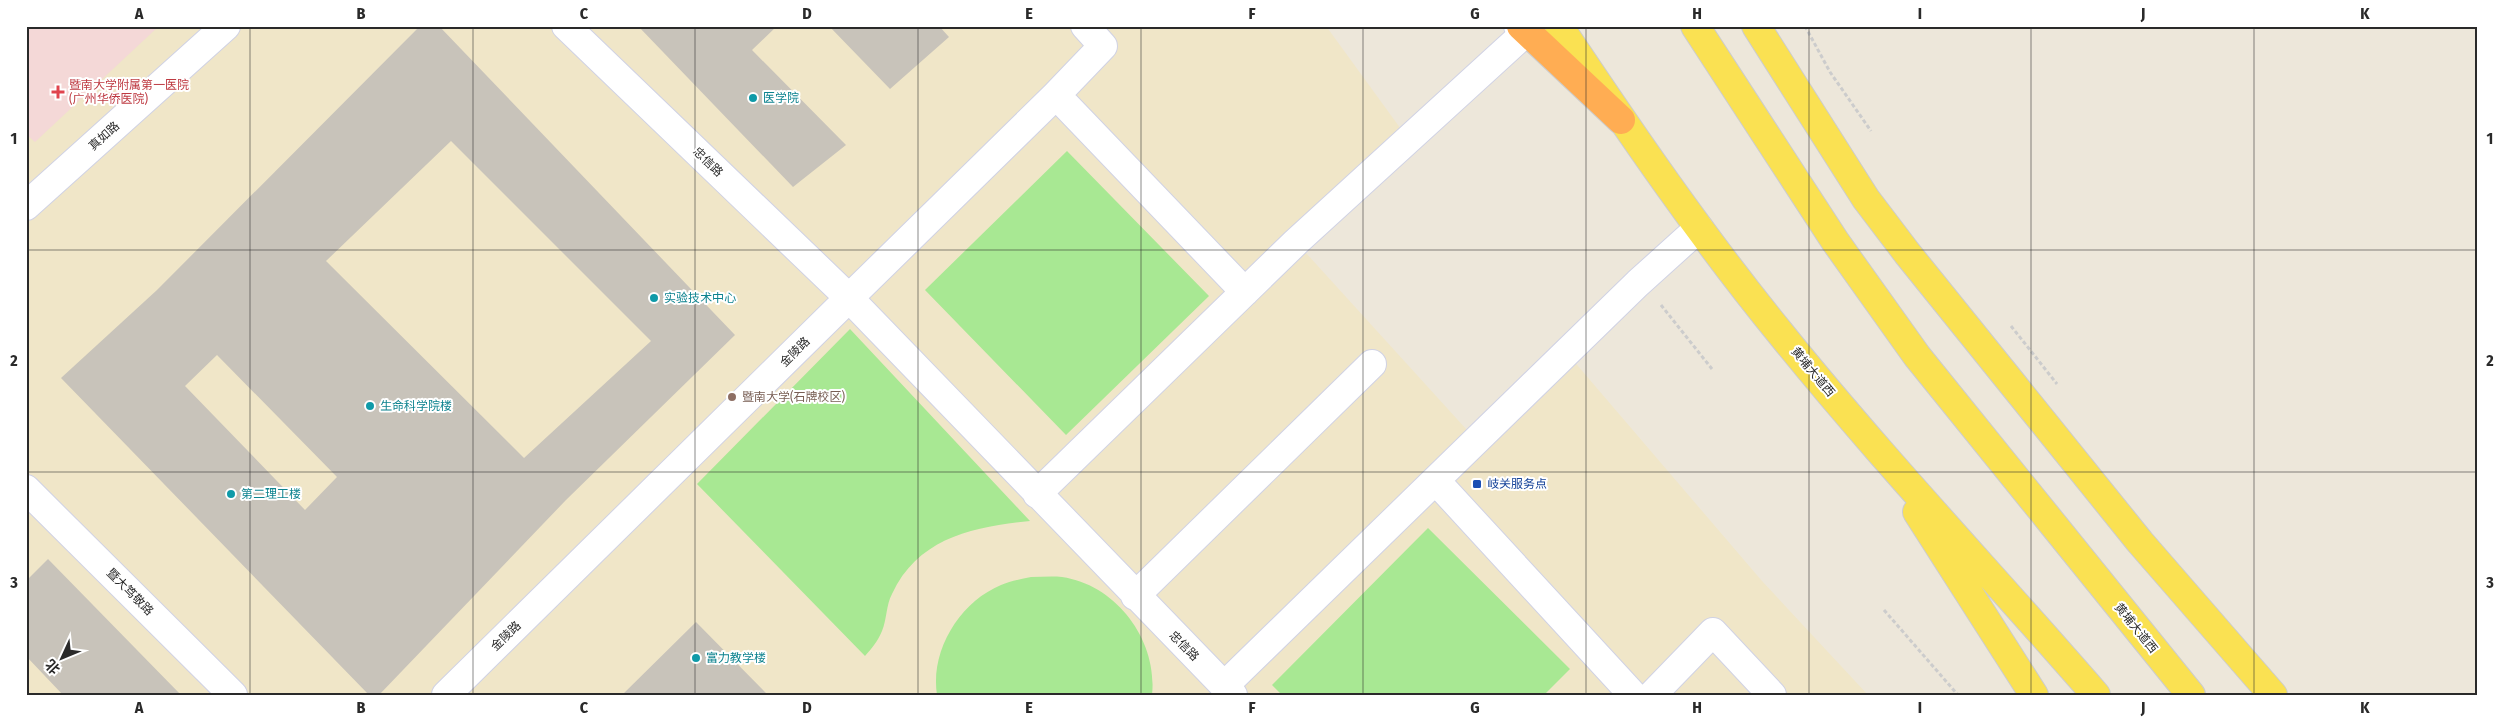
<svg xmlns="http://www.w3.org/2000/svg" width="2504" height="721" font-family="'Fira Sans Condensed','Noto Sans SC',sans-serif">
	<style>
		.education { fill: #f0e6c8 }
		.medical { fill: #f4d8d7 }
		.green { fill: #a8e893 }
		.building { fill: #c8c3ba; fill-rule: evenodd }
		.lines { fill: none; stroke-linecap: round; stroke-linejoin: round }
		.minor-casing { stroke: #d0d2e4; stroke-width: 30 }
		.major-casing { stroke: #ccc; stroke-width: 30 }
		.highway-casing { stroke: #ccc; stroke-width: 30 }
		.path { stroke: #ccc; stroke-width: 3; stroke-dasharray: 4 2.5; stroke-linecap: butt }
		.minor { stroke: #fff; stroke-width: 28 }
		.major { stroke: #fae152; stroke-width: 28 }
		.highway { stroke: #ffad53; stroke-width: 28 }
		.grid { fill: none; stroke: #2a2a2a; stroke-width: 1; stroke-opacity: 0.55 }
		.health-dot { fill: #e0444e; stroke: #fff; stroke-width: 2 }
		.culture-dot { fill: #0f9aa8; stroke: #fff; stroke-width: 2 }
		.education-dot { fill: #8d6e63; stroke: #fff; stroke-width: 2 }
		.transit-dot { fill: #1a4fb4; stroke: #fff; stroke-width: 2 }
		.labels { text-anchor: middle; stroke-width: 4; stroke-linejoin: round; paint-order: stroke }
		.health-label { font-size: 12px; fill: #be3a42; stroke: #fff; text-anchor: start }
		.culture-label { font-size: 12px; fill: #0d838f; stroke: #fff; text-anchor: start }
		.street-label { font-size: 12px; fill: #2a2a2a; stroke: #fff }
		.education-label { font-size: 12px; fill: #785e54; stroke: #fff; text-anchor: start }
		.transit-label { font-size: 12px; fill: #164399; stroke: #fff; text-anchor: start }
		.neatline { fill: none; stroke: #2a2a2a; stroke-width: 2 }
		.grid-label { font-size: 16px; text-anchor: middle; font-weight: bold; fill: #2a2a2a }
	</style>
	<rect width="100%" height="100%" fill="#ede7da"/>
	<path class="education" d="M26,26H1326L1406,136L1296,242L1477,441L1566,352L1762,581L1868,695H26Z"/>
	<path class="medical" d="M26,26H159L35,142L26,134Z"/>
	<path class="green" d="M1067,151L1209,296L1066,435L925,290Z
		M850,329L1030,521C974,527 919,537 892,594C886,605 887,619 882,631C878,641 872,648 865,656L697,484Z
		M1428,528L1570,669L1544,695H1282L1272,685Z
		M1031,577C1041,577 1052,576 1062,577C1117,585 1158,641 1152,695H937C930,650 960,602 1001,585C1010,581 1021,579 1031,577Z"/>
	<path class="building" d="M420,26H439L735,335L566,500L379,695H369L61,378L157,290ZM451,141L651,341L524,458L326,261ZM217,355L337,477L305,510L185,386Z
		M638,26H777L752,50L846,145L793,187Z
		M829,26H939L949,37L890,89Z
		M48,559L181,695H63L26,656V581Z
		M696,622L768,695H622Z"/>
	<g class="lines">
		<g class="minor-casing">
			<path id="minor" d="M566,26L849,298L1056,95L1245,292
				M1056,95L1103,46L1085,26
				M26,206L226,26
				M1436,481L1633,695
				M26,489L233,695
				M1037,494L1296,242L1526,32L1518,26
				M1135,596L1372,364
				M1224,686L1638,283L1699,228
				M446,695L849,298L1233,695
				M1652,695L1713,632L1772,695"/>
		</g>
		<g class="major-casing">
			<path id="major" d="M1559,26C1629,131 1701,236 1781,334C1881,458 1991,574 2096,695
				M1695,26L1835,241L1917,356L2191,695
				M1756,26L1866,199L1907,253L2140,542L2273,695
				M1917,512L2034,695"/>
		</g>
		<g class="highway-casing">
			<path id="highway" d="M1521,26L1621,120"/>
		</g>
		<path class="path" d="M1805,26L1830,72L1871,131
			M1661,305L1712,369
			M2011,326L2057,384
			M1884,610L1958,695"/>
		<use href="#minor" class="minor"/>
		<use href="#major" class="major"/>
		<use href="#highway" class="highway"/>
	</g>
	<path class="grid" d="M250,26V695M473,26V695M695,26V695M918,26V695M1141,26V695M1363,26V695M1586,26V695M1809,26V695M2031,26V695M2254,26V695M26,250H2478M26,472H2478"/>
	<path class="health-dot" d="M55.5 84.5h5v5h5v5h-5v5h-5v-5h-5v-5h5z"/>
	<g class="culture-dot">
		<circle cx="753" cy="98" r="5"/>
		<circle cx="654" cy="298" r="5"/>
		<circle cx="370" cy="406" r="5"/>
		<circle cx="231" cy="494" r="5"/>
		<circle cx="696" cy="658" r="5"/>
	</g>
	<circle class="education-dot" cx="732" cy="397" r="5"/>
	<rect class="transit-dot" x="1472" y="479" width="10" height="10" rx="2.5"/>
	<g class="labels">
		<g class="health-label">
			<text x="69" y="89">暨南大学附属第一医院<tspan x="69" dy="14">(广州华侨医院)</tspan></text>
		</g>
		<g class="culture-label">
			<text x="763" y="102">医学院</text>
			<text x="664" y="302">实验技术中心</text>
			<text x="380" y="410">生命科学院楼</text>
			<text x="241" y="498">第二理工楼</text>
			<text x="706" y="662">富力教学楼</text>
		</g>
		<g class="street-label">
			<text transform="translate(104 136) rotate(-42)" y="4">真如路</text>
			<text transform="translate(708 162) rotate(44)" y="4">忠信路</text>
			<text transform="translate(795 352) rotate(-45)" y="4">金陵路</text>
			<text transform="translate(1813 372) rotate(50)" y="4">黄埔大道西</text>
			<text transform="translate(130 592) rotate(45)" y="4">暨大笃敬路</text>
			<text transform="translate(2136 628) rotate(51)" y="4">黄埔大道西</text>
			<text transform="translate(506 636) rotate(-44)" y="4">金陵路</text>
			<text transform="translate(1184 646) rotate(45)" y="4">忠信路</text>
		</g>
		<g class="education-label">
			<text x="742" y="401">暨南大学(石牌校区)</text>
		</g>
		<g class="transit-label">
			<text x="1487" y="488">岐关服务点</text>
		</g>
	</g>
	<rect width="2504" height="721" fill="none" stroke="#ffffff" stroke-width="55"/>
	<g transform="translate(62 658) rotate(226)" stroke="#ffffff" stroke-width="4" paint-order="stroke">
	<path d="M0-4L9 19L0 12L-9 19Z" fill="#2a2a2a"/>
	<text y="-8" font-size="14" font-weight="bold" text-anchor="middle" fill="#2a2a2a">北</text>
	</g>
	<rect x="28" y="28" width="2448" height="666" class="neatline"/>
	<g class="grid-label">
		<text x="139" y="19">A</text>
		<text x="361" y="19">B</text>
		<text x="584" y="19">C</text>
		<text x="807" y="19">D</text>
		<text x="1029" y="19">E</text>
		<text x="1252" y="19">F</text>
		<text x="1475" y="19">G</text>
		<text x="1697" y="19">H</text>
		<text x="1920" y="19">I</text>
		<text x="2143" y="19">J</text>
		<text x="2365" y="19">K</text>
		<text x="14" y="144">1</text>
		<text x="2490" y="144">1</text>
		<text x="14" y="366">2</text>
		<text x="2490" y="366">2</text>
		<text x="14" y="588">3</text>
		<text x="2490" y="588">3</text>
		<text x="139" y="713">A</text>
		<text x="361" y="713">B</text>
		<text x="584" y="713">C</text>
		<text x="807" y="713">D</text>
		<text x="1029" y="713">E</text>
		<text x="1252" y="713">F</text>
		<text x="1475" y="713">G</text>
		<text x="1697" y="713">H</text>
		<text x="1920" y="713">I</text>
		<text x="2143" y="713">J</text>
		<text x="2365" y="713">K</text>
	</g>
</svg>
